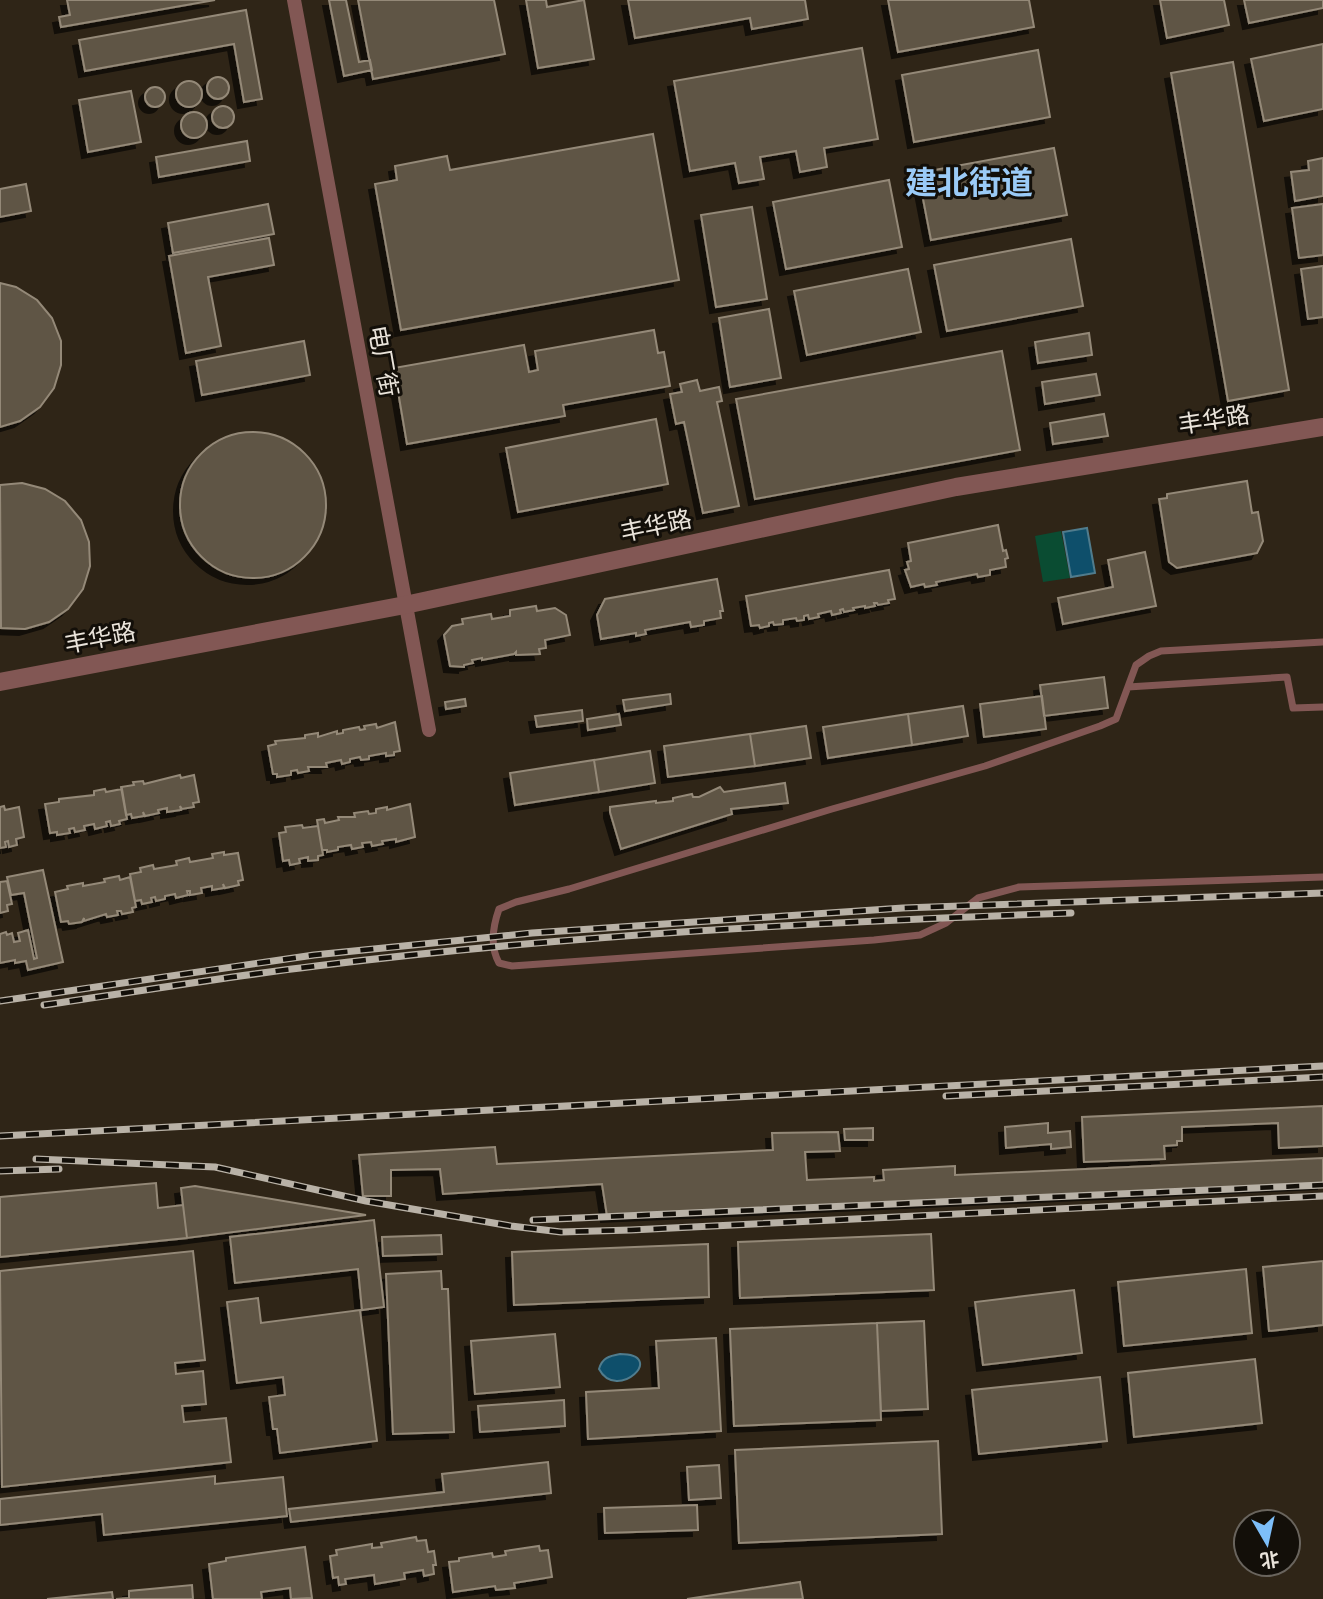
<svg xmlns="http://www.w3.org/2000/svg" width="1323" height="1599" font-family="'Alegreya Sans','Noto Sans SC',sans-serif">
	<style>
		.pitch { fill: #0a4c32 }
		.water { fill: #0e4f6b; stroke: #507c8d; stroke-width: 2 }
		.building { fill: #5f5444; stroke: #948978; stroke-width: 2; filter: url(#shadow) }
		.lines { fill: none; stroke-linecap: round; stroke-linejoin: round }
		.service { stroke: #825754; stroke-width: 7 }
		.minor { stroke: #825754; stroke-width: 14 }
		.tertiary { stroke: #825754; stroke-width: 18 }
		.rail-casing { stroke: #b9b2a7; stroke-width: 7 }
		.rail { stroke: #130f09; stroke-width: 4.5; stroke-dasharray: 13; stroke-linecap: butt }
		.labels { text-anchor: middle; stroke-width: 6; stroke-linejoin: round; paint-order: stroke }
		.street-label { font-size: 24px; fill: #eae4db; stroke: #130f09 }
		.district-label { font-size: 32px; font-weight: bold; fill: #9bcbf7; stroke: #130f09 }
	</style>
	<defs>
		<filter id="shadow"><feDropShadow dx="-6" dy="6" stdDeviation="0" flood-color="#0009"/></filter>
	</defs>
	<rect width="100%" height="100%" fill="#2f2517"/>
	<path class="pitch" d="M1061,531L1070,578L1043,582L1035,536Z"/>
	<path class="water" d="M1087,528L1095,573L1071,577L1063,532Z
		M620,1354C668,1354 617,1403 599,1369C602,1358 609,1356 620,1354Z"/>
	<path class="building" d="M67,0H215L61,27L59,17L70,15Z
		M329,0H346L359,62L370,60L372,70L344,76Z
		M358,0H494L505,54L373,79Z
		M526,0H546L547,7L584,0L594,59L538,68Z
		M628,0H805L808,19L752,29L750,18L635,38Z
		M888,0H1029L1034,27L898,52Z
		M1160,0H1224L1229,25L1167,38Z
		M1244,0H1323V8L1249,23Z
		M246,10L262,99L244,102L234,44L85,71L79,40Z
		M1323,44V109L1264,121L1251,59Z
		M862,48L878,139L824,148L827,167L800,172L796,151L760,157L764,179L739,183L735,163L690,171L674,81Z
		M1038,50L1050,117L914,142L902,75Z
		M1233,62L1289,390L1228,401L1171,73Z
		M207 88a11 11 0 1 1 22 0a11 11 0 1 1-22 0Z
		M176 94a13 13 0 1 1 26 0a13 13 0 1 1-26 0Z
		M145 97a10 10 0 1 1 20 0a10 10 0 1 1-20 0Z
		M131,91L141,142L88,152L79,100Z
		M212 117a11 11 0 1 1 22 0a11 11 0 1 1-22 0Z
		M181 125a13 13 0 1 1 26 0a13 13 0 1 1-26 0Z
		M653,134L679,280L401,330L375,184L397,180L395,166L447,156L450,170Z
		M247,141L250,161L159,177L156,157Z
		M1054,148L1067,215L931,240L918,173Z
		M1323,158V196L1295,201L1291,172L1309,170L1308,161Z
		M889,180L902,247L786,269L773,202Z
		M26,184L31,211L0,217V189Z
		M268,204L274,234L173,253L168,223Z
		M1323,204V255L1299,258L1292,208Z
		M752,207L767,299L716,307L701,215Z
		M269,238L274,265L208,277L221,346L186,353L169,256Z
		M1071,239L1083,306L947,331L934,265Z
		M1323,266V317L1308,319L1301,269Z
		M908,269L921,332L807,355L794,291Z
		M0,283L16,287L37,300L52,318L61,341V365L54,388L40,407L20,421L0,427Z
		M769,309L781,378L730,387L719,318Z
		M654,330L658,353L664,352L670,386L563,405L565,416L407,444L394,368L524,345L529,372L538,370L535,351Z
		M1089,333L1092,355L1038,363L1035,342Z
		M304,341L310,375L202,395L196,361Z
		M1002,351L1020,450L755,499L736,399Z
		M1096,374L1100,395L1045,404L1042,382Z
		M697,380L700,391L719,387L722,401L717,402L739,506L703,513L684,422L676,424L670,394L682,392L680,384Z
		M1104,414L1108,436L1053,444L1050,423Z
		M656,419L668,484L518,512L506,448Z
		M180 505a73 73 0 1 1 146 0a73 73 0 1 1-146 0Z
		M1247,481L1252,513L1258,512L1263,541L1257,553L1177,568L1169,562L1159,499L1167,498V494Z
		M22,483L45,489L65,501L81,520L89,542L90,566L83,589L68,609L49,622L25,629L1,628L0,485Z
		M998,525L1003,551L1006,550L1008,558L1005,559L1006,567L990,570V575L978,577L977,574L936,582L937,585L925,587L924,584L911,587L905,570L909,569L907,562L911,561L908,543Z
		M1145,552L1156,606L1063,624L1058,598L1113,587L1108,560Z
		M889,570L895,599L888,600L889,603L878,605L877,603H874L875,606L865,608V606L853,608L854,610L844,612L843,609L840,610L841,613L832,615L831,611L818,614L819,617L809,619L808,615L804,616V620L797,621L796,618L783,620V624L774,625L773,622L769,623V626L760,628L759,625L751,626L746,596Z
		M717,579L723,611H720L721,618L704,621V625L691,627L690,622L645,630L646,634L636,636V633L601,639L597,615L605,599Z
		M536,606L537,611L555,608L566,615L570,635L545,640L546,648L539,649L540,654L516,655V652L514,654L482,660V658L472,660L473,663L464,665V667L450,666L444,635L452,626L463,624L462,619L491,614L492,619L510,616V610Z
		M1104,677L1108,708L1044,716L1040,685Z
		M670,694L671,704L625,711L623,700Z
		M1042,696L1046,729L984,737L980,704Z
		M465,699L466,706L446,709L445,702Z
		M963,706L968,736L912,745L908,714Z
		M582,710L583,721L537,727L535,716Z
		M619,714L621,725L588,730L587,719Z
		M908,714L912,745L828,758L823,727Z
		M395,722L400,751L394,752V755L386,756V753L369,756V759L361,760L360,757L350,759V762L342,764L341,760L326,763L327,767H308L309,771L298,773L297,770L291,771V775L277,777V774H273L268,746L276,744L275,741L305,738V735L318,733V737L337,731V734L343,733V730L359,727L360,730L365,729L364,726L376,724L377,728Z
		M806,726L811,758L755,766L750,734Z
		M750,734L755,766L668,777L664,746Z
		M650,751L655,783L599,792L594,760Z
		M594,760L599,792L515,805L510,773Z
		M180,775L181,778L194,775L199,802L193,803L194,807L182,809L180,806L181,810L167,812V808L158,810L159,813L145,816L143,812L144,816L132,818L131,814L126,815L121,787L134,785L133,782L143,781L144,784Z
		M785,783L788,803L731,809L732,814L621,849L610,812V807L656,801V803L673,801V798L692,794L693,797H699L720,787L724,792Z
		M105,789L106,792L122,789L127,819L119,821L120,824L111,826L110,821L106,822L107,826L95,829L94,824L84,826L85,830L75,832L74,828L69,829L70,833L57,835V832L50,833L45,804L59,802V799L94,795V791Z
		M410,804L415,837L396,842V839L382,841L383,844L372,846L371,842L362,843L363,847L352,849L351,845L338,847V850L327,852V850H322L317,820L324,819L325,823L339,820L338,817H355L354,813L368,811L369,814L376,813V809L387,807V810Z
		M4,806L5,810L19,807L24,837L16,839L17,845L9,847L8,841L5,842L6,847L0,848V807Z
		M302,825L303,828L318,826L323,855L318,856V860L308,861V857L299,859L300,863L290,865L289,860L283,861L279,833L286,832L285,827Z
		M224,852V855L238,853L243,880L238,881L239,885L225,888L223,884L224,888L212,890V886L201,888L202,893L190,895V891H187L188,895L176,898L175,894L165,896V899L156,901L155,897L151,898L152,902L142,904L141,900L135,901L130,874L141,872L140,868L153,865L154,869L177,865L176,861L189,858L190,862L213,858L212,854Z
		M43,870L63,962L28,970L26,961L15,963V960L0,963V934L6,932L7,935L12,933L14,942L20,941L18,933L28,930L34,959L37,958L24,893L11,895L7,877Z
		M119,876L120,880L130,877L136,907L132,908L133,912L122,914L121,911H117L118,915L107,917L106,914L84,921V918L82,922L69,924L68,921L61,922L55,892L68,889L67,886L83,883V886L105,882L104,879Z
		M7,881L12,904L7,905L8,911L0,913V882Z
		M1323,1106V1146L1279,1148L1278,1123L1182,1127V1141H1177V1145L1164,1146L1165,1159L1084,1162L1082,1117Z
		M1048,1123V1133L1070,1131L1071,1147L1051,1149V1144L1006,1148L1005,1127Z
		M873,1128V1140H845L844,1129Z
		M838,1132L840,1151L805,1152L807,1180L874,1177V1181L884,1180L883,1170L955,1166V1175L1323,1158V1183L607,1216L602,1184L443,1194L440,1169L391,1170V1196H363L359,1155L495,1147L497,1164L773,1150L772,1133Z
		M156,1183L158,1208L183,1205L187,1238L0,1257V1197Z
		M195,1186L366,1215L187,1238L181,1188Z
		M374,1220L384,1307L362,1310L358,1269L235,1283L230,1237Z
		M931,1234L934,1290L740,1298L738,1242Z
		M441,1235L442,1254L383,1256L382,1237Z
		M708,1244L709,1297L514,1305L512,1252Z
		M193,1251L205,1360L175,1363L176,1374L203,1371L206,1404L182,1406L184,1422L226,1418L231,1462L2,1487L0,1271Z
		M1323,1261V1325L1269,1331L1263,1267Z
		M1246,1269L1252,1333L1124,1346L1118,1282Z
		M441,1271L442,1289H448L454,1432L393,1434L386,1274Z
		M1074,1290L1082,1353L983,1365L975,1302Z
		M258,1298L261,1323L360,1310L377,1441L280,1453L277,1429H273L269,1397L285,1395L283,1377L237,1383L227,1302Z
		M924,1321L928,1409L881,1411L877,1323Z
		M877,1323L881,1420L734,1426L730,1329Z
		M555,1334L560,1387L475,1394L471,1341Z
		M716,1338L721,1431L588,1439L586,1392L659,1388L656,1341Z
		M1255,1359L1262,1423L1134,1437L1128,1373Z
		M1100,1377L1107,1441L979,1454L972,1390Z
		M564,1400L565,1426L480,1432L478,1406Z
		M938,1441L942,1534L739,1543L735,1450Z
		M548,1462L551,1493L291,1522L289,1509L444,1492L442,1474Z
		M719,1465L721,1498L689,1500L687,1467Z
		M215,1476V1484L283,1477L287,1516L104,1535L102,1514L0,1525V1499Z
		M697,1505L698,1530L605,1533L604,1508Z
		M416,1537L417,1541L426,1540L428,1552L434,1551L436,1565H433L434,1574L424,1576L423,1570L404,1573L405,1579L375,1584L374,1575L345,1579L346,1584L339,1585L338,1577L333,1578L330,1556L337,1555L336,1550L372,1544V1548L382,1547L381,1543Z
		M539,1546L540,1551L548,1550L552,1577L514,1583L515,1588L496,1590L495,1586L453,1592L449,1562L459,1561V1558L492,1553L493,1557L506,1555L505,1551Z
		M305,1547L312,1598L291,1599L290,1588L261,1592L262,1599H213L209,1564L226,1561V1558Z
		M800,1582L803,1599H687Z
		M192,1585L193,1599H116L129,1598V1591Z
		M112,1592L113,1599H47Z"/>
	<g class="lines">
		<path class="service" d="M1323,642L1161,651L1149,656L1136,665L1116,719L1100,726L985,766L832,809L569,889L516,902L499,909C493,926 490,947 499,963L512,966L874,940L920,935L946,923L978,898L1019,887L1323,877
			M1128,687L1287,677L1293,708L1323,707"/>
		<path class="minor" d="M294,0L429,730"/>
		<path class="tertiary" d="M0,682L405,605L956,487L1323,427"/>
		<g class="rail-casing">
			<path id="rail" d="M0,1001L314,955L532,933L903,908L1323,893
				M44,1005C134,992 225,977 316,966C566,935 819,922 1071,913
				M946,1096L1323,1077
				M0,1136L1323,1066
				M36,1159L215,1167L366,1201L511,1226L561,1232L631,1230L1323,1196
				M0,1171L59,1169
				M533,1220L1323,1185"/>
		</g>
		<use href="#rail" class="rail"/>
	</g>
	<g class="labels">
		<g class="street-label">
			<text transform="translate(383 361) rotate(80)" y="8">电厂街</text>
			<text transform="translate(1214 420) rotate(-9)" y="8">丰华路</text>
			<text transform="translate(656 526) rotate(-12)" y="8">丰华路</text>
			<text transform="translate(100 638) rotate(-11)" y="8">丰华路</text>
		</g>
		<g class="district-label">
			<text x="969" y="194">建北街道</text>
		</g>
	</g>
	<g transform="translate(1267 1543) rotate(171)"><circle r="33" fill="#130f09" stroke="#69645d" stroke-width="2"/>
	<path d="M0-5L12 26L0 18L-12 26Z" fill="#7dbef9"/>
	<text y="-10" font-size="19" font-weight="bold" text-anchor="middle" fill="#eae4db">北</text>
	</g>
</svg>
